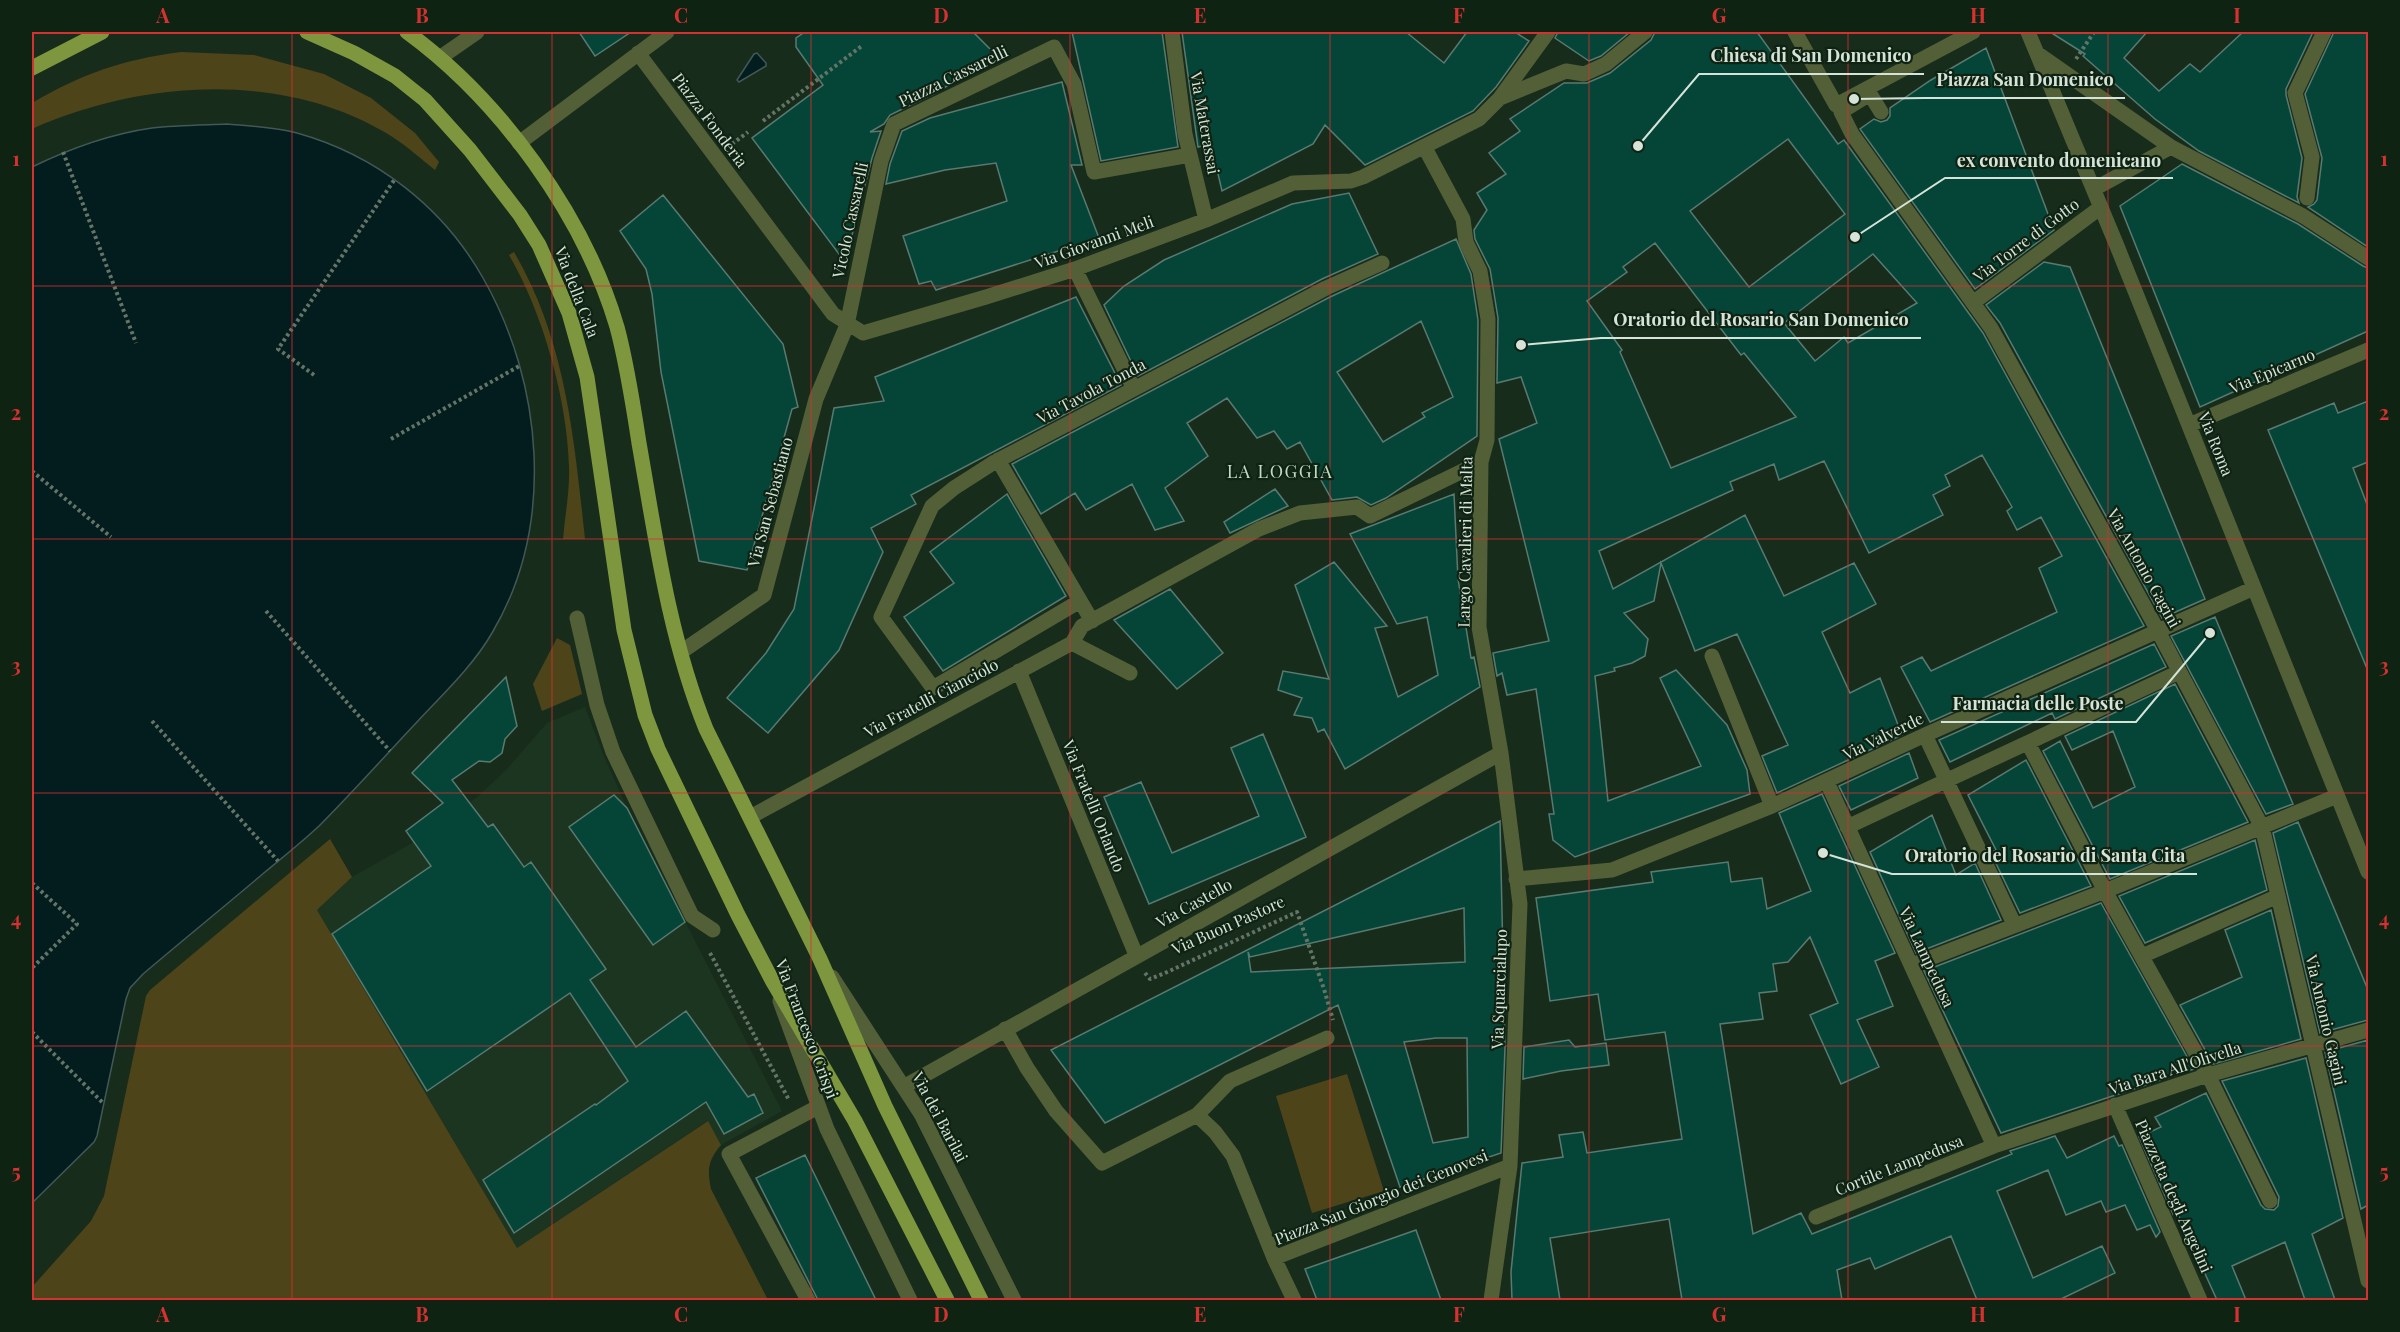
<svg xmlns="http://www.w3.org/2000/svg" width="2400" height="1332" font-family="'Playfair Display',serif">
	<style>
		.built { fill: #1b3520 }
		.green { fill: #4e441a }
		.water { fill: #031c1e; stroke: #425856; stroke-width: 1.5 }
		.building { fill: #054538; stroke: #597a70; stroke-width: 1.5; fill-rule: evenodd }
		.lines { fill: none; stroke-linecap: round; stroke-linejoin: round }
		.path { stroke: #647567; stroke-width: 4; stroke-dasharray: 3 3; stroke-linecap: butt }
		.minor { stroke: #535f37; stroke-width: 15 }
		.major { stroke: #7e973f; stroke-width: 15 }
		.grid { fill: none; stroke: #d63131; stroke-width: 1.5; stroke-opacity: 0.55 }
		.labels { text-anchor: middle; stroke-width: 4.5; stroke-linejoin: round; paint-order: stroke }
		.street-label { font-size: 16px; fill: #d6e3d8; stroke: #0f2313 }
		.neighbourhood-label { font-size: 18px; letter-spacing: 1.5px; fill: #c1dac4; stroke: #0f2313 }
		.leader { fill: none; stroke: #d6e3d8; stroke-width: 2 }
		.callout-dot { fill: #d6e3d8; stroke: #0f2313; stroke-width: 2 }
		.callout-label { font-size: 18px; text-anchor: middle; font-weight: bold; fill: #d6e3d8; stroke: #0f2313; stroke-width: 4.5; stroke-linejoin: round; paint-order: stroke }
		.neatline { fill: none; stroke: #d63131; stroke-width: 2 }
		.grid-label { font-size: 20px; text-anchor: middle; font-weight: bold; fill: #d63131 }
	</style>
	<rect width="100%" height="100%" fill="#182c1c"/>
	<path class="built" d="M585,707L603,754L627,808L782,1111L721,1145L707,1121L517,1248L317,910L352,877L414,842L476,798L505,771L547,723Z"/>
	<path class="green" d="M181,52L254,55L324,74L371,98L415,133L439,162L435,170C421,159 407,146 391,136C285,70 142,80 32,129V103C84,73 121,60 181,52Z
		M514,252C566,341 574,438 585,539H563C565,515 570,490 569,466C567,399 543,313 509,255Z
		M557,638L570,645L582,694L542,711L533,684Z
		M330,839L352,877L317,910L517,1248L708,1121L721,1145C708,1160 707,1170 711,1189L768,1300H32V1287L91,1221L104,1196L146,996L150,990Z
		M1347,1074L1384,1191L1312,1213L1276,1096Z"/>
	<path class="water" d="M757,53L766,63V66L739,82L737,80L754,54Z
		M227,124C250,126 274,127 297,133C376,155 443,207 483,278C543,383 556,525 492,633C473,666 442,695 416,723C384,757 352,793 319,826C302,842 283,857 265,872C225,906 183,940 143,974L130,988L126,999L97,1136L94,1142L32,1203V167C69,149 110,134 152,128C176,125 202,125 227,124Z"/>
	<path class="building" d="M579,32H631L595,56Z
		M805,32H973L994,53L968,74L933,94L890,115L884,124L870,132L881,131L872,158L845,262L752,138L823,85L796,47V38Z
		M1072,32H1162L1178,147L1101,161Z
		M1182,32H1406L1444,63L1467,32H1515L1529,41L1496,87L1473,111L1365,165L1325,125L1313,144L1222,191L1211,144L1198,147Z
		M1558,32H1630L1601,56L1589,61L1555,38Z
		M1655,32H1757L1838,144L1844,140L1983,333L2144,626L1930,722L1901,667L1922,657L1931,671L2057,612L2039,568L2062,556L2041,517L2017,530L2007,511L2012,507L1982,455L1945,475L1950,486L1933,495L1943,515L1869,553L1824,461L1779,480L1774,464L1730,482L1733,490L1599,551L1613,589L1745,515L1784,596L1854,563L1876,604L1822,632L1850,693L1880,678L1902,735L1777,793L1762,756L1788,745L1737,634L1695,651L1661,563L1654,601L1624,613L1648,639L1645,656L1632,663L1614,668L1615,671L1595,676L1608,801L1701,766L1660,678L1676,670L1727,725L1747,770L1750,794L1575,857L1553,840L1549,814H1554L1536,689L1507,695L1502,673L1497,676L1493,653L1549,641L1499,439L1537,423L1521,377L1497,383L1498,318L1490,269L1475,239L1474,230L1487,210L1477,193L1506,174L1489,153L1520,131L1510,119L1564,83H1587L1610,73L1651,40ZM1788,139L1845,214L1749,287L1690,211ZM1655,243L1741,355L1744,353L1796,417L1671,468L1620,352L1622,350L1587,301L1627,272L1623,267ZM1873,254L1917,303L1848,343L1844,337L1815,361L1784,323Z
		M2050,32H2147L2124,58L2159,91L2190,64L2200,72L2243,32H2313L2286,89V95L2302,158L2297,197L2299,203L2199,151L2155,119L2083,56L2085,54Z
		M2334,32H2368V247L2308,207L2314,204L2317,200L2322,158L2305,94Z
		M1986,48L2054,230L1975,289L1860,129L1874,119L1881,122L1887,120L1890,116V108L1931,80Z
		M1062,82L1082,165H1071L1099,238L936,290L931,281L919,284L903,236L1007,201L996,163L945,170L886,184L890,164L902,131L930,118Z
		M2182,164L2298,224L2363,266L2368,268V331L2200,407L2120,206Z
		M1349,193L1378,254L1322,279L1138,376L1104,305L1124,286L1164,260L1292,204Z
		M663,195L783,344L798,407L792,409L747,570L699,561L661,372L652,294L646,269L620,231Z
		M1456,239L1471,274L1478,320L1477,436L1386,498L1371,505L1357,497L1332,500L1300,442L1287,449L1274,431L1257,438L1227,398L1187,423L1208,456L1165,488L1184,521L1155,530L1132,484L1086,510L1075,493L1041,514L1012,464L1330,297ZM1421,321L1453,397L1422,413L1425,417L1383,442L1337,372Z
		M2044,262L2070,267L2205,599L2162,618L2000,323L1986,305Z
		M1076,297L1121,385L911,495L916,504L871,528L883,552L839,650L768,733L727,698L766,653L794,609L834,408L884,401L875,377Z
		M2368,401V462L2353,468L2368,507V671L2268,430L2334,403L2338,413Z
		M1275,489L1288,506L1230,533L1224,522Z
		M1007,494L1066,596L943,671L904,617L954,583L930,552Z
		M1454,494L1458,579L1471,658L1474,657L1480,687L1345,769L1324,729L1318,732L1312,718L1294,715L1302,698L1278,690L1283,671L1329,679L1295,585L1334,562L1387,626L1375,628L1398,697L1438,675L1427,617L1397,624L1350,534Z
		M1170,589L1223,653L1177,689L1114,620Z
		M2215,617L2293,804L2266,814L2171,636Z
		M2154,644L2166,667L2055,719L2052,713L1950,762L1939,740Z
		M506,677L517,726L505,739L502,753L490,762L479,761L452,780L488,827L493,824L524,867L531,862L606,969L590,980L636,1047L686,1011L748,1097L754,1094L763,1113L724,1134L706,1102L514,1233L483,1180L595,1104L596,1105L628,1081L570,993L427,1091L332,934L431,866L406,831L443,803L412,773Z
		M2175,684L2248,822L2110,879L2043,751L2060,741L2093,808L2135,787L2113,731L2072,750L2065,736Z
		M1263,734L1306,837L1149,904L1104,797L1141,782L1172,853L1259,816L1231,748Z
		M1909,753L1918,778L1851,810L1839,786Z
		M2026,760L2091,886L2020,913L1991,853L1996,850L1968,795Z
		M1822,794L1895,953L1875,961L1893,1006L1857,1020L1879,1067L1841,1084L1810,1015L1838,1003L1810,937L1788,962L1773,964L1777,991L1759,993L1763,1019L1720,1024L1753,1234L1801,1213L1812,1234L2012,1154L2010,1151L2055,1136L2067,1158L2114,1136L2119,1146L2122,1145L2160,1232L2156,1237L2150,1225L2137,1230L2125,1205L2106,1212L2101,1201L2066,1215L2048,1170L1997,1191L2033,1278L2102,1246L2115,1273L2059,1300H1977L1951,1236L1875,1269L1870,1258L1837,1270L1842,1300H1682L1669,1219L1550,1238L1560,1300H1512L1511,1272L1522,1163L1563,1157L1559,1135L1583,1132L1587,1153L1682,1139L1665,1032L1605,1040L1598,994L1550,1001L1536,898L1653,882L1651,872L1728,862L1731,882L1762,878L1767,909L1811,891L1779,813Z
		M614,795L627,808L685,922L653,945L569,827Z
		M1932,815L1956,875L1975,863L2001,920L1916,953L1870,852Z
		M1500,821L1505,1048L1501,1153L1400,1187L1338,1005L1105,1123L1051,1050ZM1464,908L1465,962L1251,972L1248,952L1250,957ZM1436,1038H1467L1468,1137L1433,1143L1404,1042Z
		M2298,822L2368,990V1020L2320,1033L2273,833Z
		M2255,840L2267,890L2145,943L2119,896Z
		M2101,903L2194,1069L2001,1133L1924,971Z
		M2271,910L2301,1039L2213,1064L2180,1005L2242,977L2225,930Z
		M1569,1040L1575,1047L1606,1043L1609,1065L1561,1071L1523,1079L1524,1047Z
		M2368,1040V1205L2361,1209L2325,1052Z
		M2306,1058L2343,1218L2312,1234L2335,1300H2305L2285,1242L2232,1266L2246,1300H2217L2176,1210L2173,1214L2139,1137L2161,1127L2155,1117L2206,1093L2261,1205L2265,1209L2274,1210L2278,1206L2279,1197L2222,1081Z
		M805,1155L876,1300H818L756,1178Z
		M1416,1230L1441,1300H1317L1305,1269Z"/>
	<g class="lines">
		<path class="path" d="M2076,59L2094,32
			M763,121L863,45
			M732,144L748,132
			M63,152L136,343
			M314,375L278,349L395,179
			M391,439L521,365
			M32,471L111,537
			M266,611L390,751
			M152,721L278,861
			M32,883L77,924L32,968
			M710,953L789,1100
			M1145,973L1150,979L1165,973L1297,912L1324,989L1333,1020
			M32,1032L104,1104"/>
		<path class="minor" d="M1172,32L1185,134L1206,220
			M1795,32L1836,105L1973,32
			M2028,32L2117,246L2368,872
			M638,53L833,314L863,333L986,297L1075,269L1206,220L1293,183L1351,181L1363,177L1479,119L1500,98L1548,32
			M2038,54L2171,147
			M441,57L477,32
			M1500,98L1566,71L1584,74L1606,64L1645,32
			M1881,112L1870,94L1841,112L1852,134L1991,328L2158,631L2262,827L2368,1281
			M519,143L667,32
			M1425,148L1463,219L1466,242L1480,271L1488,319L1487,440L1481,462L1479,627L1501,753L1520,904L1510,1166L1491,1300
			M2094,189L2171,147L2303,216L2368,258
			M2307,198L2312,157L2295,93L2324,32
			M1075,269L1134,389
			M1974,302L2101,207
			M2189,425L2368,350
			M998,460L1092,621
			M1080,601L933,688L881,617L932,506L954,488L993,463L1326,288L1382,263
			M577,618L597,705L613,752L692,916L713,930
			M1072,643L1082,626L1259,529L1300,513L1357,507L1370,516L1481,462
			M1072,643L1130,673
			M681,652L764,595L816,399L847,325L881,161L894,124L1054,47L1074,84L1094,172L1190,155
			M1712,656L1772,806
			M1019,671L1136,955
			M1925,735L2014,924
			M2028,743L2105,891L2208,1075L2270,1201
			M1827,782L1994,1146
			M750,817L1072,643
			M1847,827L2179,672
			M1516,879L1612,870L1772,806L1925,735L2254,588
			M2142,956L2278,896
			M1912,965L2105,891L2337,796
			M832,977L921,1114L1014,1300
			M780,1001L827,1129L910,1300
			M1005,1029L1027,1068L1056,1111L1102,1163L1197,1115L1230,1081L1327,1038
			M905,1086L1501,753
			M2115,1105L2200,1300
			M1197,1115L1215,1132L1233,1156L1274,1258
			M1816,1217L1994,1146L2208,1075L2368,1030
			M808,1300L729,1154L818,1107
			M1294,1300L1274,1258L1510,1166"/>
		<path class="major" d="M307,32L354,53L395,76L425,100L470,150L520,215L539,245L569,313L587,377L624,630L645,715L658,749L738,915L773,982L855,1121L947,1300
			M407,32C500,100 584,215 617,327C627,364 633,404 639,443C656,540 669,637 706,729L820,959L885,1106L981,1300
			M32,68L102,32"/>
	</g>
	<path class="grid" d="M292,32V1300M552,32V1300M811,32V1300M1070,32V1300M1330,32V1300M1589,32V1300M1848,32V1300M2108,32V1300M32,286H2368M32,539H2368M32,793H2368M32,1046H2368"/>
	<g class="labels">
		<g class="street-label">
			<text transform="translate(953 76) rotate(-26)" y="6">Piazza Cassarelli</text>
			<text transform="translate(710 120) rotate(53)" y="6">Piazza Fonderia</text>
			<text transform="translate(1205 123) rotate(80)" y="6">Via Materassai</text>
			<text transform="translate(850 220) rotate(-78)" y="6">Vicolo Cassarelli</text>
			<text transform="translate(2026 240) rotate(-37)" y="6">Via Torre di Gotto</text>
			<text transform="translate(1094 242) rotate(-20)" y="6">Via Giovanni Meli</text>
			<text transform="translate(577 292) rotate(69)" y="6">Via della Cala</text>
			<text transform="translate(2272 371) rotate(-23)" y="6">Via Epicarno</text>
			<text transform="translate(1091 391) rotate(-28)" y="6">Via Tavola Tonda</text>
			<text transform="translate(2216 444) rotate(68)" y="6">Via Roma</text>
			<text transform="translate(770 502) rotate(-75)" y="6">Via San Sebastiano</text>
			<text transform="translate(1465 542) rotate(-89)" y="6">Largo Cavalieri di Malta</text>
			<text transform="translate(2144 568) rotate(61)" y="6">Via Antonio Gagini</text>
			<text transform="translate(931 698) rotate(-28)" y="6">Via Fratelli Cianciolo</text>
			<text transform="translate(1883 736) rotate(-26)" y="6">Via Valverde</text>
			<text transform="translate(1094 806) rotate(68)" y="6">Via Fratelli Orlando</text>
			<text transform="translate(1194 903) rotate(-29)" y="6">Via Castello</text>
			<text transform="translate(1228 925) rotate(-24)" y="6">Via Buon Pastore</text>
			<text transform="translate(1927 957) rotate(65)" y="6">Via Lampedusa</text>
			<text transform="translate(1499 989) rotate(-88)" y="6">Via Squarcialupo</text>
			<text transform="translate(2326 1020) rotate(77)" y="6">Via Antonio Gagini</text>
			<text transform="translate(807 1029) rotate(69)" y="6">Via Francesco Crispi</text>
			<text transform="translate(2175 1068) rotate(-18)" y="6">Via Bara All'Olivella</text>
			<text transform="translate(940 1117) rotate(62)" y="6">Via dei Barilai</text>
			<text transform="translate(1899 1165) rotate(-22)" y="6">Cortile Lampedusa</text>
			<text transform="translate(2174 1196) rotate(66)" y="6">Piazzetta degli Angelini</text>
			<text transform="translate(1381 1197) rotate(-22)" y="6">Piazza San Giorgio dei Genovesi</text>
		</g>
		<g class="neighbourhood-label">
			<text x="1280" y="478">LA LOGGIA</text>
		</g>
	</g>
	<path class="leader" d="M1638 146L1699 74H1924M1854 99L1924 98H2125M1855 237L1945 178H2173M1521 345L1601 338H1921M2210 633L2136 722H1941M1823 853L1892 874H2197"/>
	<g class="callout-dot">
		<circle cx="1638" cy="146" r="6"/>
		<circle cx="1854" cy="99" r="6"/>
		<circle cx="1855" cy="237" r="6"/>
		<circle cx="1521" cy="345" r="6"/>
		<circle cx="2210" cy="633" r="6"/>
		<circle cx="1823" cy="853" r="6"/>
	</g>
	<g class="callout-label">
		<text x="1811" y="62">Chiesa di San Domenico</text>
		<text x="2025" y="86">Piazza San Domenico</text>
		<text x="2059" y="167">ex convento domenicano</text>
		<text x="1761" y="326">Oratorio del Rosario San Domenico</text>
		<text x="2038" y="710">Farmacia delle Poste</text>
		<text x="2045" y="862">Oratorio del Rosario di Santa Cita</text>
	</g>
	<rect width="2400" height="1332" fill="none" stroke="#0f2313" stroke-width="66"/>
	<rect x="33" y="33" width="2334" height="1266" class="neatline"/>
	<g class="grid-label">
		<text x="163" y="23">A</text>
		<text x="422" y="23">B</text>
		<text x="681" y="23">C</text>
		<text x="941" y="23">D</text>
		<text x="1200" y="23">E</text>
		<text x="1459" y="23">F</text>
		<text x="1719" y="23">G</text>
		<text x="1978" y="23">H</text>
		<text x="2237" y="23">I</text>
		<text x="16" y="166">1</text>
		<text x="2384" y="166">1</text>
		<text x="16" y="420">2</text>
		<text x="2384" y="420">2</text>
		<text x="16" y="673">3</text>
		<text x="2384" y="673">3</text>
		<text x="16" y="926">4</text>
		<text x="2384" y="926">4</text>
		<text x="16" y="1179">5</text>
		<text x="2384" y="1179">5</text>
		<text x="163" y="1322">A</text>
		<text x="422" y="1322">B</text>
		<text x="681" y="1322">C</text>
		<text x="941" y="1322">D</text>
		<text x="1200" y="1322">E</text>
		<text x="1459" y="1322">F</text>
		<text x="1719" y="1322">G</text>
		<text x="1978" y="1322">H</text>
		<text x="2237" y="1322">I</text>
	</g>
</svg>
